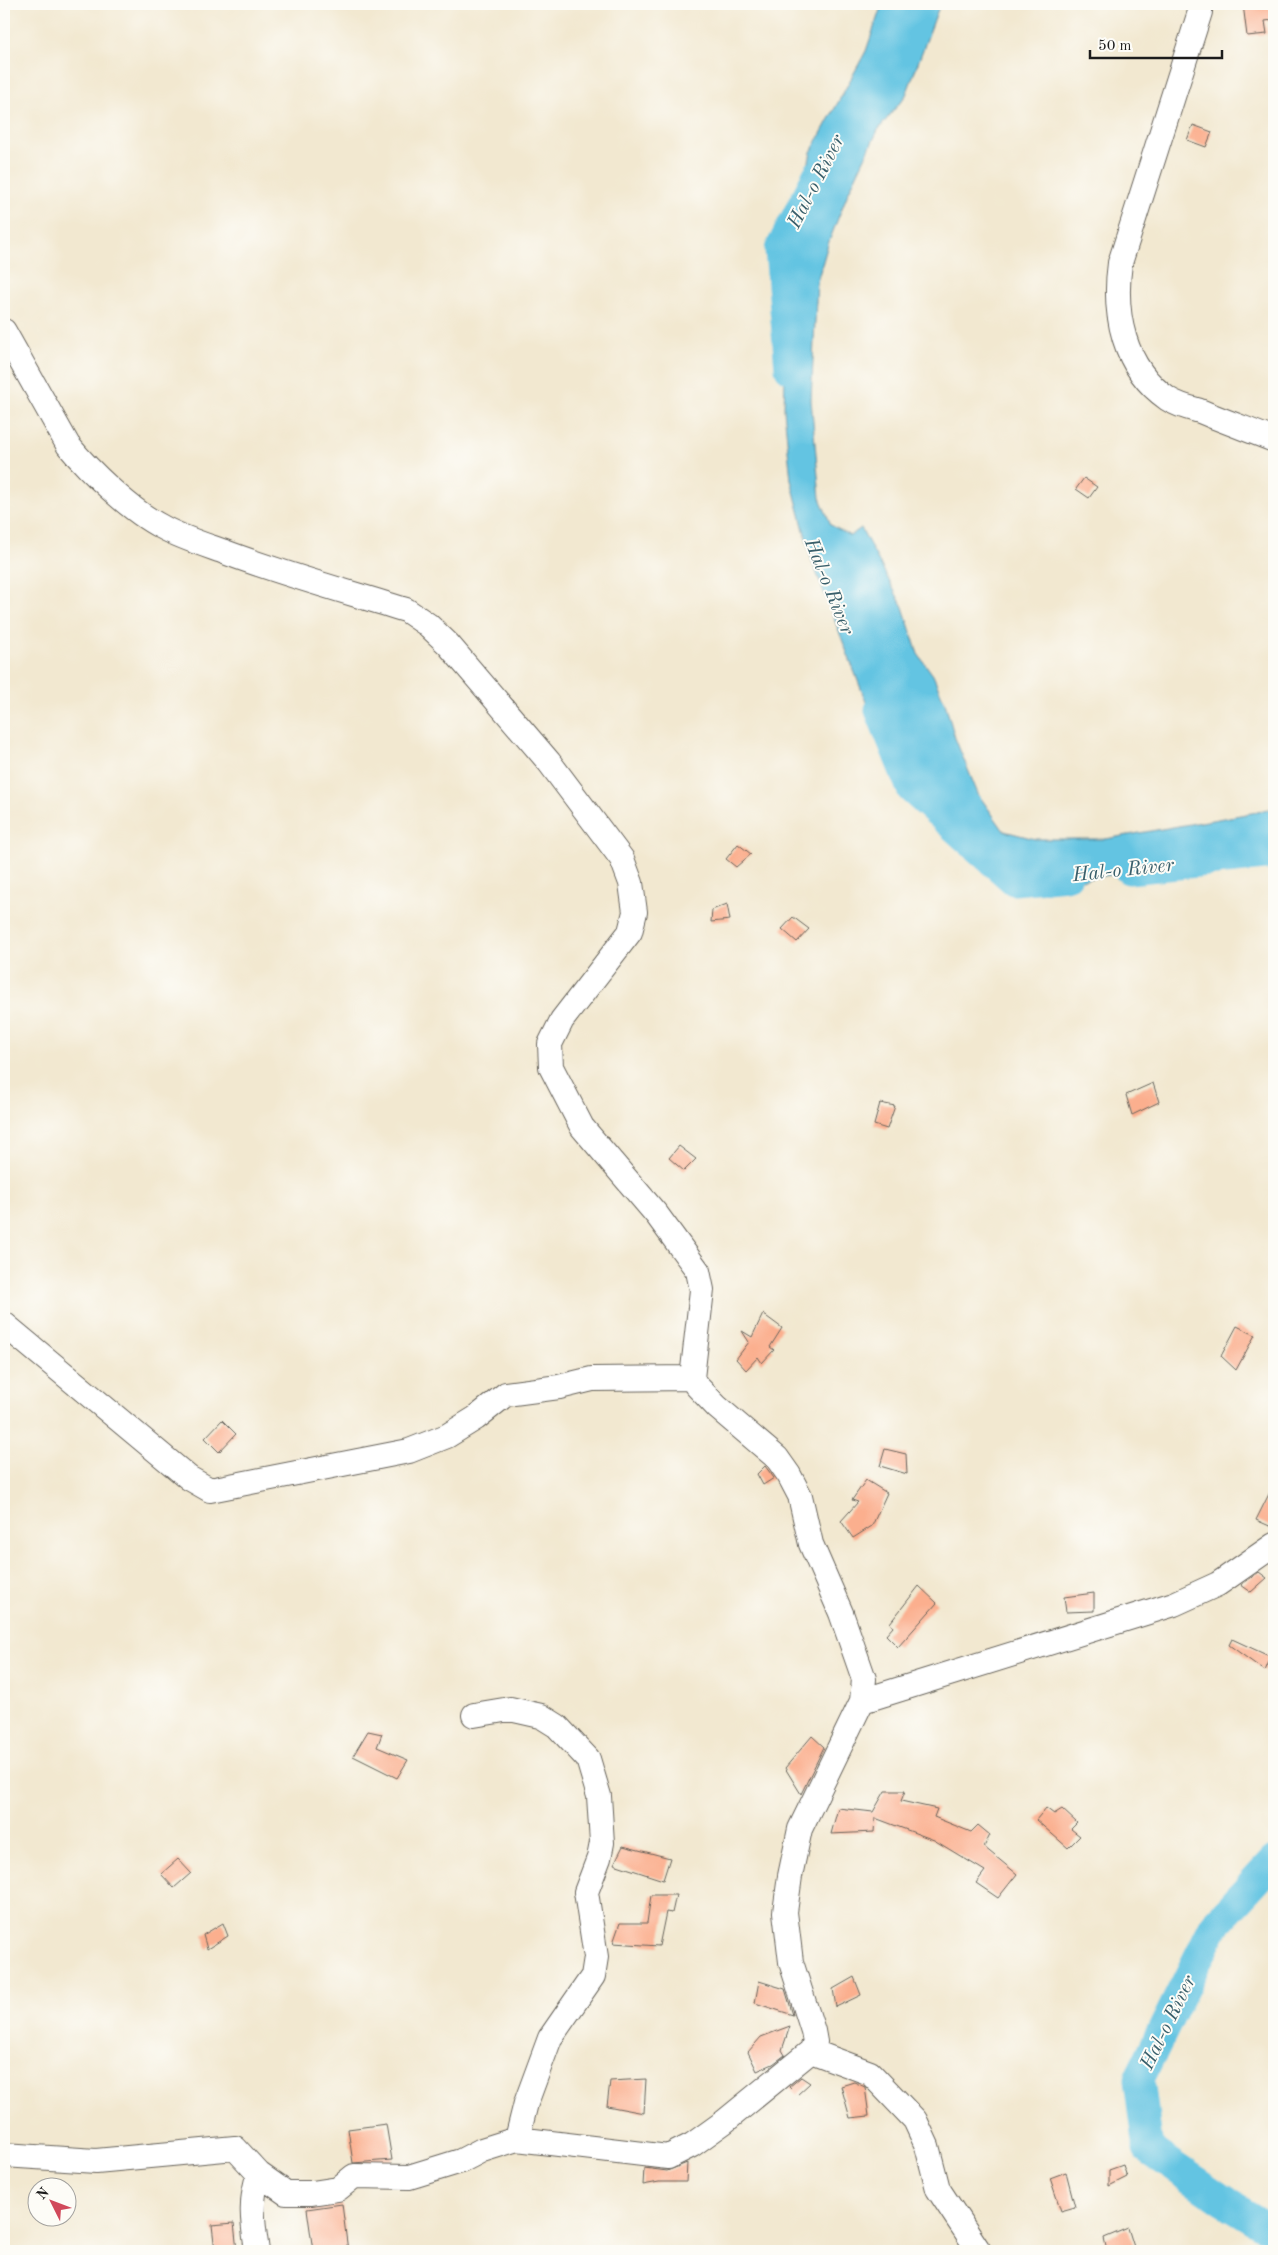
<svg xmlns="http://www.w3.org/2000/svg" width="1278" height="2255" font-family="'Old Standard TT',serif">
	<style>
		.water { fill: #64c4e2; stroke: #40707f }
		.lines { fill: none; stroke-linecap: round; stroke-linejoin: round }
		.river { stroke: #64c4e2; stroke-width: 31 }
		.building { fill: #fbaf8e }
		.minor-casing { stroke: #67635b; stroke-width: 26 }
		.minor { stroke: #fff; stroke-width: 24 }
		.labels { text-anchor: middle; stroke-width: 4; stroke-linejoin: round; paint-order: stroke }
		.water-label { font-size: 20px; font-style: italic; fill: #395f6b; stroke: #fdfcf7 }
	</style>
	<rect width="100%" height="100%" fill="#fdfcf7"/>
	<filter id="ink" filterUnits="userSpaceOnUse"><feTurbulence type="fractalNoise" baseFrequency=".02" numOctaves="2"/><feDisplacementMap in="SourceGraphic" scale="10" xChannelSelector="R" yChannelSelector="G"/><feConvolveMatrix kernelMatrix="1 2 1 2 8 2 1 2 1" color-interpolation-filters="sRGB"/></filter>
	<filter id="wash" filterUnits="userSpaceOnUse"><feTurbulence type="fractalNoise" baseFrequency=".0096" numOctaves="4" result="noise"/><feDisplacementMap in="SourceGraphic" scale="20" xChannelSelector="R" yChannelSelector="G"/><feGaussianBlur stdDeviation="1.12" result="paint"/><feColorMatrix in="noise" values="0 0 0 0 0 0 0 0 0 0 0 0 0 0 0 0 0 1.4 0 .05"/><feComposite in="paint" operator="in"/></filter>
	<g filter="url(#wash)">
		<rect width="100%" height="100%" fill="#f2e8d0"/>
		<path class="water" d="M882,4H940L906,95L878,130L848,193L828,244L817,282L811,400L820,498L831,525L850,536L861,528L903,607L918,654L933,675L945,703L955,738L978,794L1004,831L1035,839H1106L1274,809V847L1051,885L999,874L974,859L935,800L871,715L812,561L791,480L784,410L788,262L811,152L866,51Z"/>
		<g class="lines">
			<path class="river" d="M790,368L780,250L818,175
				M880,710L912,789L1014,880L1067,875
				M1129,869L1274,854
				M1274,1861L1214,1926L1139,2079L1148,2149L1223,2200L1274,2231"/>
		</g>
		<g id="blocks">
			<path class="building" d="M1243,4H1271L1273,20L1265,21L1267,34L1247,36Z
				M1193,125L1212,132L1206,147L1187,140Z
				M1084,478L1097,487L1089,498L1076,489Z
				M738,844L751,854L736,867L726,859Z
				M727,904L730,920L711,922L712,910Z
				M793,917L809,929L797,942L782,929Z
				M1153,1083L1159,1102L1132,1115L1126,1095Z
				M880,1103L895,1106L887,1129L874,1125Z
				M679,1146L696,1159L684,1171L669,1158Z
				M763,1314L782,1328L770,1347L774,1350L762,1363L758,1357L746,1370L736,1359L749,1342L742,1331L752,1337Z
				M1237,1326L1255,1335L1236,1370L1221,1356Z
				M222,1420L236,1434L219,1452L205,1438Z
				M885,1449L906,1454L907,1474L880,1466Z
				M765,1466L774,1478L763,1485L757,1474Z
				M866,1480L887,1493L872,1526L853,1538L841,1521L858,1502L852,1500Z
				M1274,1484V1528L1256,1520Z
				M1259,1572L1267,1578L1251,1592L1241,1585Z
				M919,1586L937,1603L898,1647L886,1635L893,1627L890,1623Z
				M1094,1593V1611L1066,1612L1064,1597Z
				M1232,1639L1271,1657L1265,1671L1229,1645Z
				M368,1731L382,1734L377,1747L408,1760L397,1778L353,1756Z
				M812,1736L824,1747L801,1794L785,1768Z
				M885,1791H905L901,1801L937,1809L934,1817L971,1832L978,1825L990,1835L984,1847L1017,1874L998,1898L976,1883L985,1871L934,1840L875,1818L874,1832L831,1834L838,1808L873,1812Z
				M1046,1808L1054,1814L1062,1809L1077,1823L1071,1829L1080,1836L1068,1848L1036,1820Z
				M623,1846L670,1858L663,1880L614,1864Z
				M178,1859L191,1873L174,1888L161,1874Z
				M651,1895H676L672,1913L666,1912L659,1946L613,1943L620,1923H647Z
				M223,1923L228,1936L207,1949L203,1935Z
				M854,1977L861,1995L836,2007L833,1989Z
				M759,1981L785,1989L793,2015L755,2003Z
				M790,2026L782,2050L785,2055L773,2064L757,2071L748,2052L761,2037Z
				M801,2077L810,2083L797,2095L789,2087Z
				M646,2079L644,2113L607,2106L610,2081Z
				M854,2082L865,2087L869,2116L850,2118L841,2086Z
				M386,2124L392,2160L353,2163L348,2129Z
				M687,2163L686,2182H659L643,2185L644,2168L667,2171Z
				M1123,2165L1127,2177L1109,2186V2170Z
				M1066,2172L1075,2207L1061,2211L1050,2178Z
				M342,2204L348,2251H313L307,2209Z
				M234,2223L237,2251H215L212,2225Z
				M1128,2228L1134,2247L1121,2251H1107L1104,2238Z"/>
		</g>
	</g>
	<g filter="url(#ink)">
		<use href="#blocks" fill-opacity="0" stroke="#67635b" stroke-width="1"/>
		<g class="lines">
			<g class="minor-casing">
				<path id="minor" d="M1200,4V12L1120,263C1113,313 1123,368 1168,399C1177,405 1189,408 1200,411C1224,421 1249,430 1274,440
					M4,331L68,445C90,472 131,511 162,527C180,537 202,544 222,551C282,574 345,591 406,610L428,625L448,644L549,762L622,859L631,883L635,912L630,932L562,1020L550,1044L551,1067L582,1127L657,1215L698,1271L702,1290L692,1378L696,1385L717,1407L777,1458L789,1475L800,1496L811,1544L841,1613L864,1679L862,1701L800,1829L790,1876L785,1912L791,1962L813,2031L815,2042L811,2051L724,2122L692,2145L668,2157L517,2139L482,2150L461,2161L409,2177L354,2176L338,2189L312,2193H286L259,2174L235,2148L96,2161L4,2155
					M4,1324L189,1478L210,1490L409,1451L447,1436L476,1418L506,1394L559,1387L592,1379L692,1378
					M862,1701L1174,1604L1218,1584L1274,1545
					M474,1715L510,1709L541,1716L557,1726L588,1759L599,1796L602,1843L599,1858L586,1892L596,1957L593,1976L550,2038L526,2103L517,2139
					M811,2051L870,2073L915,2120L927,2146L938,2189L979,2251
					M257,2251C253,2224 249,2201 259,2174"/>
			</g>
			<use href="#minor" class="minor"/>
		</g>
	</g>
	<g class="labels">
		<g class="water-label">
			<text transform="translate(815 181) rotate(-63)" y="7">Hal-o River</text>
			<text transform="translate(830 586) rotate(68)" y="7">Hal-o River</text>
			<text transform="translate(1123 869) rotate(-6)" y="7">Hal-o River</text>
			<text transform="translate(1167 2022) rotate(-64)" y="7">Hal-o River</text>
		</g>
	</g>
	<rect width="1278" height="2255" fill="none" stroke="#fdfcf7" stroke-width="20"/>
	<g transform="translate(52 2202) rotate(312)"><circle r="24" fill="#fdfcf7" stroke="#a3a29f"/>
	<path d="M0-4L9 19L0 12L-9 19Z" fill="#d1495b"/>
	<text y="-8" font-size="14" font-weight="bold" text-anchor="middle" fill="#1c1c1c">N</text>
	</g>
	<path d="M1090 50v8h132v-8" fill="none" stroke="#1c1c1c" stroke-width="2.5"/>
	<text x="1098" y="50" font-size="15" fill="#1c1c1c" stroke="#fdfcf7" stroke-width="4" paint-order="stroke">50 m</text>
</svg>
